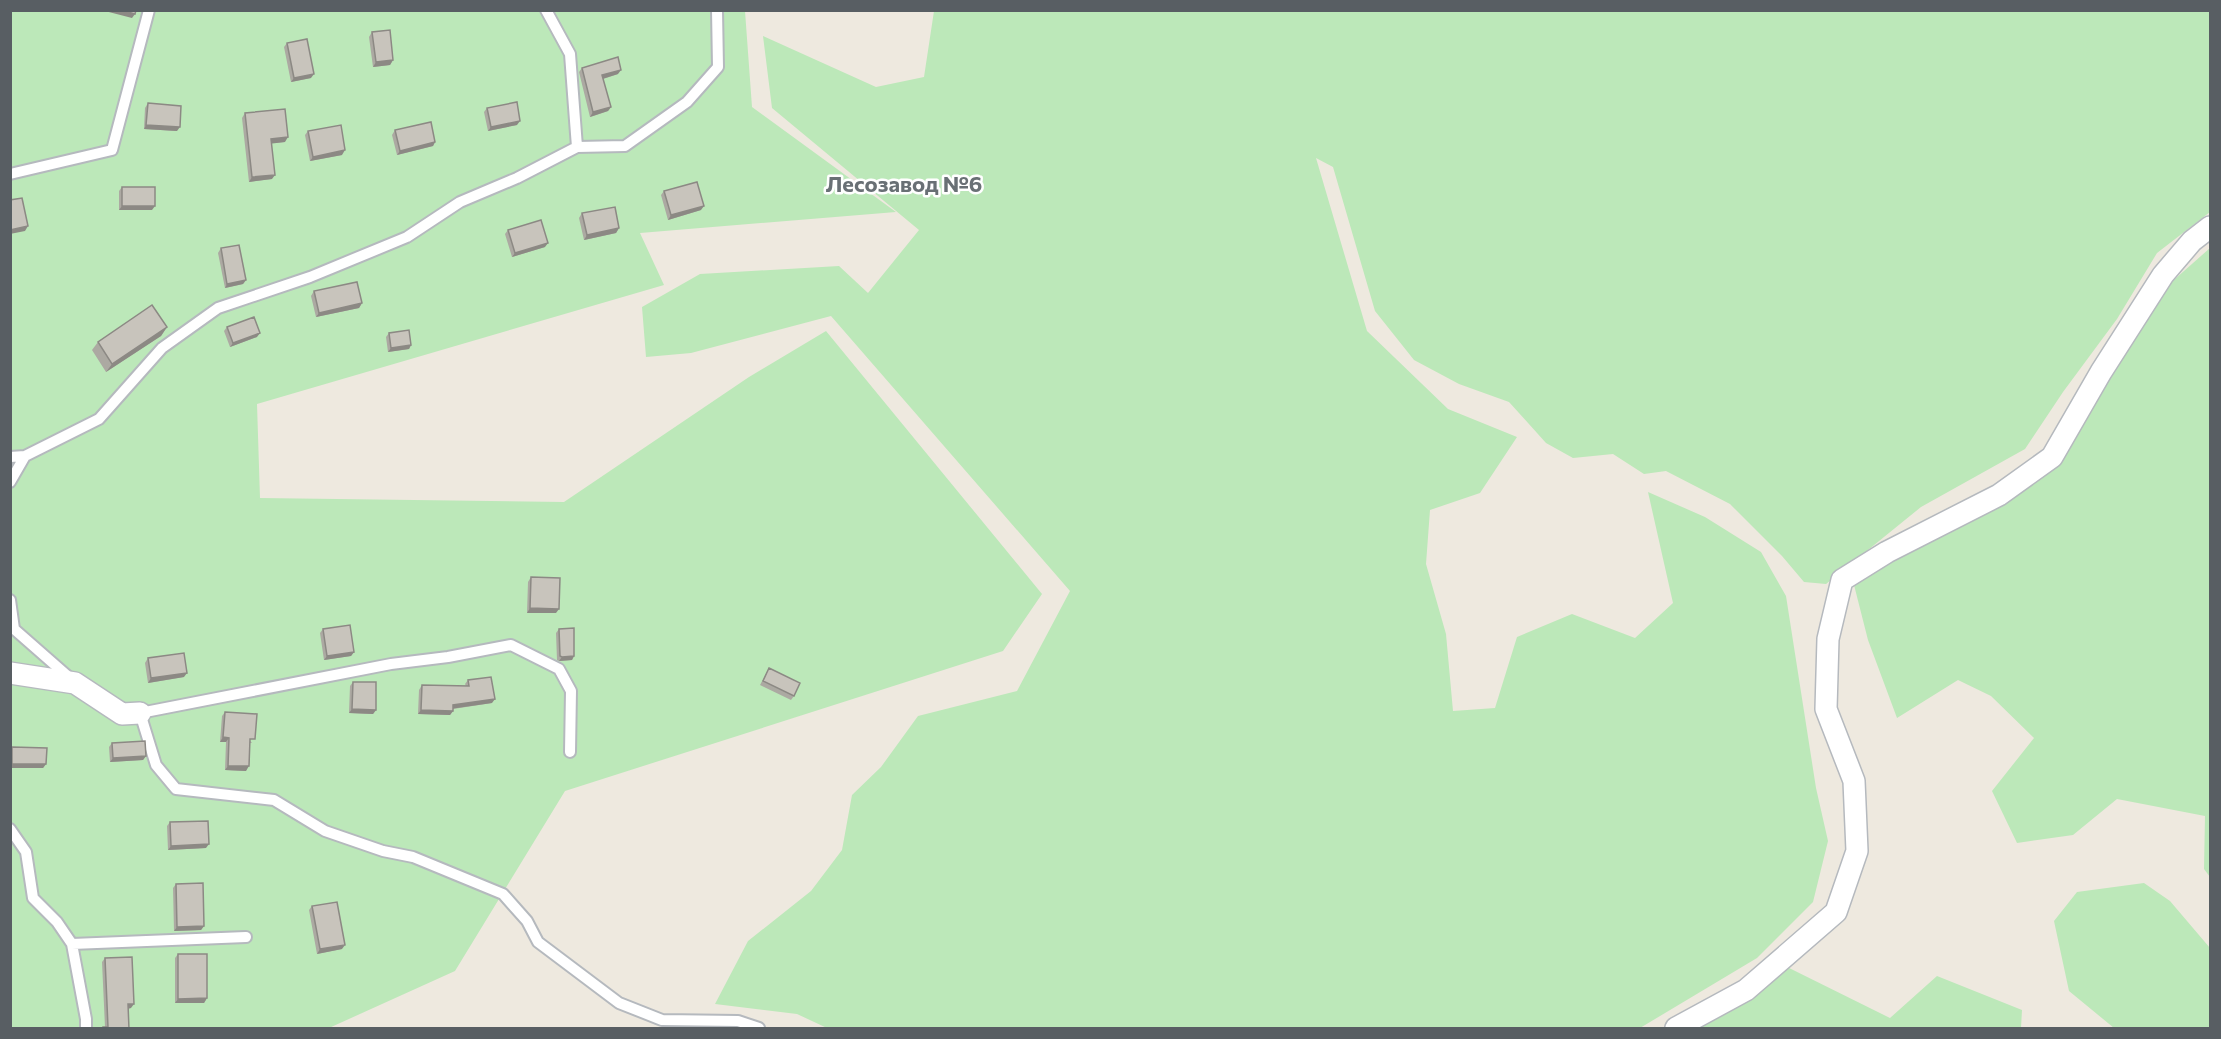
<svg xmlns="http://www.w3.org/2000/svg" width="2221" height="1039" font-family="Commissioner,sans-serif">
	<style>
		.green { fill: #bce8b9 }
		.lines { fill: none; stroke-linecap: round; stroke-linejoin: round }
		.service-casing { stroke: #b5b9be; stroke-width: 14 }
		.minor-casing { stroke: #b5b9be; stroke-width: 24 }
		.service { stroke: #fff; stroke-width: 10 }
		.minor { stroke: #fff; stroke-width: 21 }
		.wall { fill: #aca9a2 }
		.shaded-wall { fill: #8c8984 }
		.building { fill: #c8c4bc; stroke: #8c8984; stroke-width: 1.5 }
		.labels { text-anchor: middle; stroke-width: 5; stroke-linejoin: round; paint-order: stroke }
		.district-label { font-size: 22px; font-weight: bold; fill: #697075; stroke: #fff }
	</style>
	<rect width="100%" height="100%" fill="#eee9df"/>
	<path class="green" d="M10,11H745L752,107L896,212L640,233L664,285L257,404L260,498L564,502L749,377L826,331L1042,594L1003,651L565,791L455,971L329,1028H11Z
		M934,11H2210V212L2157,253L2117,319L2063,392L2025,449L1921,507L1826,584L1804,582L1782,556L1730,504L1666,471L1644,474L1613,454L1573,458L1546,443L1509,402L1459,384L1414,360L1375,311L1333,167L1316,158L1367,331L1448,409L1517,437L1480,493L1430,510L1426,564L1446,634L1453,711L1495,708L1517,637L1572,614L1635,638L1673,603L1648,492L1705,517L1761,552L1786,596L1816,788L1828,841L1813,902L1757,958L1640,1028H827L797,1014L715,1004L748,941L811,891L842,850L852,795L881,767L918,716L1017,691L1070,591L831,316L691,353L646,357L642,307L700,274L839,266L868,293L919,230L772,108L763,36L876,87L924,77Z
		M2210,248V877L2204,869L2205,816L2117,799L2073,835L2017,843L1992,791L2034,738L1991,696L1958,680L1897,718L1868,640L1853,581L1920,524L2032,466L2149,302Z
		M2144,883L2170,901L2210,948V1028H2114L2069,991L2054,921L2077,892Z
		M1777,962L1890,1018L1937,976L2022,1010L2021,1028H1664L1724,995Z"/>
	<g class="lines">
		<g class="service-casing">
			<path id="service" d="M546,10L570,54L577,147
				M10,174L112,150L149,10
				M10,457L25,456L99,419L162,348L218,308L310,277L407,237L460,202L517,178L577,147L625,146L687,102L718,67L717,10
				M10,482L25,456
				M10,600L14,629L71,679
				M570,752L571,691L559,669L511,645L448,657L391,664L140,713L156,765L176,789L274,800L325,831L383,851L413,857L503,894L527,921L538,942L619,1003L662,1020L738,1021L759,1028
				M10,829L26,852L33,898L57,922L72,944L86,1019V1028
				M72,944L246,937"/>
		</g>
		<g class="minor-casing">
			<path id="minor" d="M10,673L75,683L122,714L140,713
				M1676,1028L1746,990L1836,912L1857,851L1854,781L1826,709L1828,639L1842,580L1887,552L1999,495L2052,457L2101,372L2163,275L2192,241L2210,227"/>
		</g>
		<use href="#service" class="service"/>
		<use href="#minor" class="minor"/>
	</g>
	<path class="wall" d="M372,32L393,60L390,65L373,67L369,37Z
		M287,43L311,78L291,82L284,47Z
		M582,68L618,74L603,79L611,107L608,111L590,117L579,72Z
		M148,103L177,131L144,129L145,108Z
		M487,108L517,125L488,131L484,112Z
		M245,113L285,142L272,143V179L249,182L242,118Z
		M395,130L435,142L433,146L397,155L392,135Z
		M308,131L342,155L310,161L305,135Z
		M122,187L152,210H119V191Z
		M664,191L701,210L668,220L661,195Z
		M582,213L619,228L616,233L584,240L579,218Z
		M508,230L545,247L512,257L505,234Z
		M221,248L246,280L243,284L225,288L218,253Z
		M314,291L362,303L359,308L316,317L311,296Z
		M167,327L161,336L106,372L92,350L98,342Z
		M227,327L257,337L230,347L224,331Z
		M389,333L411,345L409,349L388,352L386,337Z
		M531,577L556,613H527L528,582Z
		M323,629L354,652L351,656L324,660L320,633Z
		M559,629L574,656L572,660L559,661L557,660L556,633Z
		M148,658L184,677L148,683L145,663Z
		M769,668L794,696L791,700L760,685Z
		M468,680L492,703L453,709V711L450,715L418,714L419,690L422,685L466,686L465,684Z
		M353,682L376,710L373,714L349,713L350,686Z
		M225,712L252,743H250L246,771L225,770L226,742H220L222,716Z
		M112,743L146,756L143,760L110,762L109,747Z
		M12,747L46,764L43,768H10V749Z
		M170,822L206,848L168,850L167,826Z
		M176,884L204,926L201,930L174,931L173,888Z
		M312,906L342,949L317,954L309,910Z
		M178,954L207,998L204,1003H175V958Z
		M105,958L131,1008L128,1009L129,1029H102L103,1027H105L102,962Z"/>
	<path class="shaded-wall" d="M101,10H121L135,14L132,18Z
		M393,60L390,65L373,67L376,62Z
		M621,70L618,74L599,80L602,75Z
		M314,74L311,78L291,82L294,78Z
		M611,107L608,111L590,117L593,112Z
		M520,121L517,125L488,131L491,127Z
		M146,125L180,127L177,131L144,129Z
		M288,137L285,142L268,144L271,139Z
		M435,142L433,146L397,155L400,151Z
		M345,150L342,155L310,161L313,157Z
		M275,175L272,179L249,182L252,177Z
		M122,206H155L152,210H119Z
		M704,206L701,210L668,220L671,215Z
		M28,226L25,231L10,234V230Z
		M619,228L616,233L584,240L587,235Z
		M548,243L545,247L512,257L515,253Z
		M246,280L243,284L225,288L227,284Z
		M362,303L359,308L316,317L319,313Z
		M167,327L161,336L106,372L112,364Z
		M260,333L257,337L230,347L233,343Z
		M411,345L409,349L388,352L391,348Z
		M530,608L559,609L556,613H527Z
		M354,652L351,656L324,660L327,656Z
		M574,656L572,660L559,661L562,657Z
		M187,673L184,677L148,683L151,678Z
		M495,699L492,703L450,709L453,705Z
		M352,709L376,710L373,714L349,713Z
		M421,710L453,711L450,715L418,714Z
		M223,737L229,738L226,742H220Z
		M146,756L143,760L110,762L113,758Z
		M12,764H46L43,768H10Z
		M228,766H249L246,771L225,770Z
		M209,844L206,848L168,850L171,846Z
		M204,926L201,930L174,931L177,927Z
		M345,945L342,949L317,954L320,949Z
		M207,998L204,1003H175L178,999Z
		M128,1004H134L131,1008L125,1009Z"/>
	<path class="building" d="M121,10H136L135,14Z
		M390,30L393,60L376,62L372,32Z
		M307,39L314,74L294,78L287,43Z
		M618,57L621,70L602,75L611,107L593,112L582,68Z
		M517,102L520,121L491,127L487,108Z
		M148,103L181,106L180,127L146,125Z
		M285,109L288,137L271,139L275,175L252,177L245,113Z
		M431,122L435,142L400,151L395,130Z
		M341,125L345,150L313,157L308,131Z
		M697,182L704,206L671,215L664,191Z
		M122,187H155V206H122Z
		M22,198L28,226L10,230V200Z
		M615,207L619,228L587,235L582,213Z
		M541,220L548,243L515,253L508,230Z
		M239,245L246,280L227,284L221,248Z
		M357,282L362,303L319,313L314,291Z
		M152,305L167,327L112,364L98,342Z
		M254,317L260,333L233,343L227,327Z
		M409,330L411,345L391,348L389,333Z
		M531,577L560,578L559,609L530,608Z
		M350,625L354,652L327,656L323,629Z
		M574,628V656L562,657L560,656L559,629Z
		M184,653L187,673L151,678L148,658Z
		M769,668L800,683L794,696L763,681Z
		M491,677L495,699L453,705V711L421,710L422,685L469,686L468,680Z
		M353,682H376V710L352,709Z
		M225,712L257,714L255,739H250L249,766H228L229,738L223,737Z
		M145,741L146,756L113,758L112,743Z
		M12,747L47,748L46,764H12Z
		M208,821L209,844L171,846L170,822Z
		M203,883L204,926L177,927L176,884Z
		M337,902L345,945L320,949L312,906Z
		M178,954H207V998L178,999Z
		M132,957L134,1004H128L129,1029H103V1027H108L105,958Z"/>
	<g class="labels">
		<g class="district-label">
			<text x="904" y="192">Лесозавод №6</text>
		</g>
	</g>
	<rect width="2221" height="1039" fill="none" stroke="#585e63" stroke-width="24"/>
</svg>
